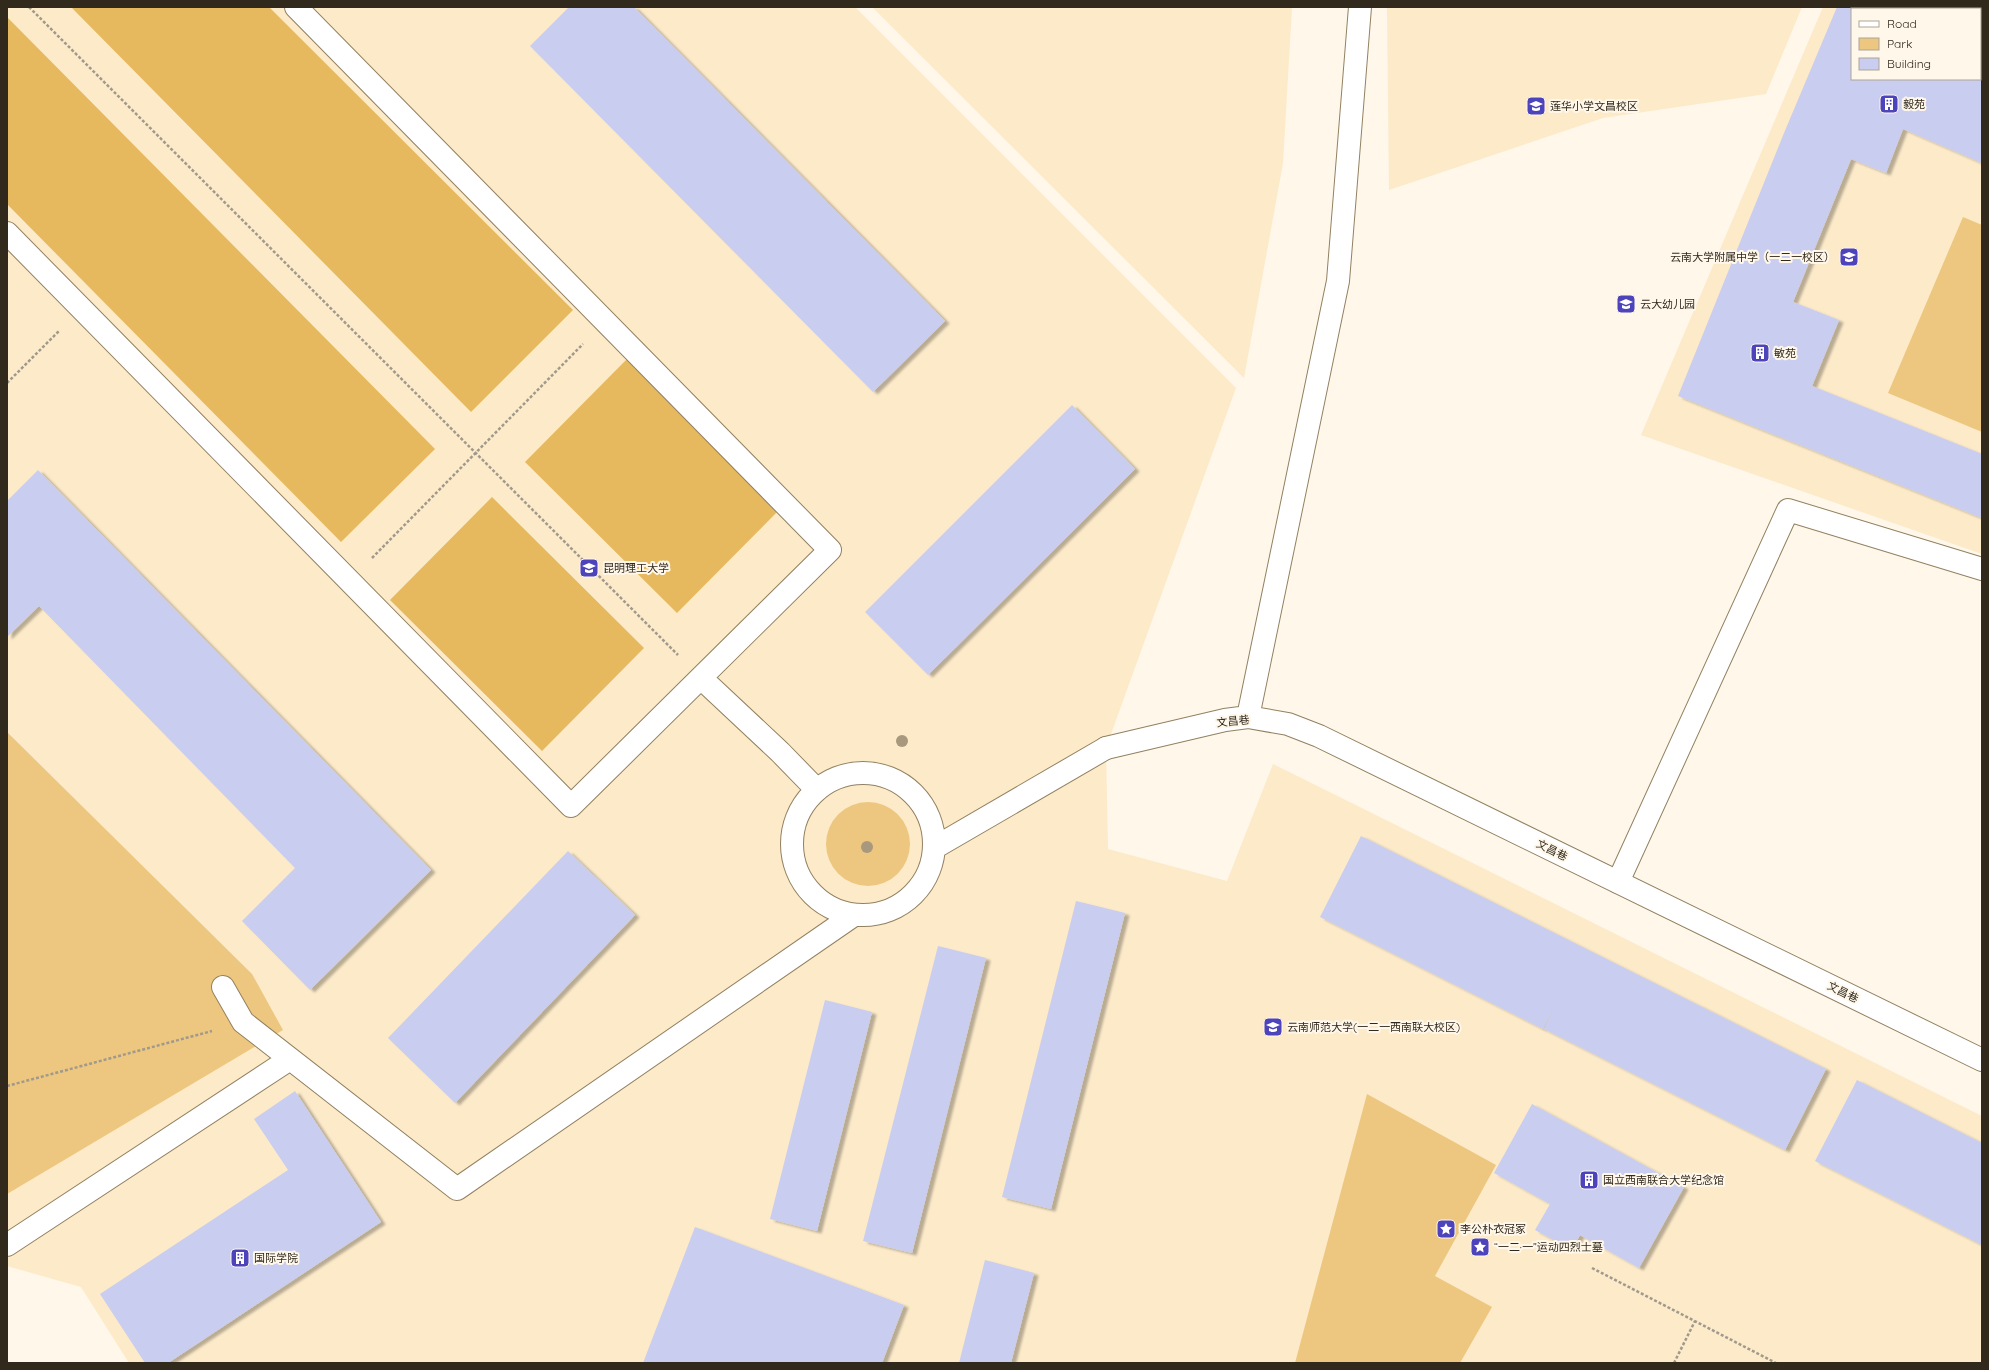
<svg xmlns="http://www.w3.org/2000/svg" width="1989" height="1370" font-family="Quicksand,'Noto Sans SC',sans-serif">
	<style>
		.built { fill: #fceac9; fill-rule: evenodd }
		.green { fill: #edc77f }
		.forest { fill: #e6b95e }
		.building { fill: #c9cdf0; filter: url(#shadow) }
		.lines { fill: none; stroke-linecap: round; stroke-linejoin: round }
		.lane-casing { stroke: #928161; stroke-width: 24 }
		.street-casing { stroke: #928161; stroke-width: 24 }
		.path { stroke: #a0998c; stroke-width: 2.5; stroke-dasharray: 3 2; stroke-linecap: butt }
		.lane { stroke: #fff; stroke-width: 22 }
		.street { stroke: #fff; stroke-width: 22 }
		.tree { fill: #a8997e }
		.labels { text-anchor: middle; stroke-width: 4; stroke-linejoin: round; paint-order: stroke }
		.poi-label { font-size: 11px; fill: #30291c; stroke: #fff7ea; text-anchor: start }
		.street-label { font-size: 11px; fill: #30291c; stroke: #fff7ea }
	</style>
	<defs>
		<filter id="shadow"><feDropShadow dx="4.5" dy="2.5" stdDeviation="1" flood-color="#0004"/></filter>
	</defs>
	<rect width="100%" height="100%" fill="#fff7ea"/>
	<path class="built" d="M7,7H855L1236,388L1106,748L1108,849L1227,881L1273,764L1982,1116V1363H129L81,1287L7,1266Z
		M872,7H1292L1283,163L1244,378Z
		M1387,7H1802L1766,94L1603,118L1389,190Z
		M1823,7H1982V554L1641,435ZM1852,9H1980V79H1852Z"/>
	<path class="green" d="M1963,217L1982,225V432L1888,393Z
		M7,732L252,974L283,1030L7,1194Z
		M826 844a42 42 0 1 1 84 0a42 42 0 1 1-84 0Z
		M1367,1094L1496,1165L1435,1276L1492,1307L1460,1363H1295Z"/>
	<path class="forest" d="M71,7H269L573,310L471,412Z
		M7,17L435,449L341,542L7,204Z
		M627,359L779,510L677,613L525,462Z
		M492,497L644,648L542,751L390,600Z"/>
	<path class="building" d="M569,7H634L945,321L873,392L530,46Z
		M1837,7H1953L1952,9H1852V79H1980V37H1982V163L1903,129L1886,173L1851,159L1793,302L1839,320L1812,386L1982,454V518L1678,396L1784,133Z
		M1072,405L1135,469L928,675L865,612Z
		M38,470L431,870L310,990L242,921L295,868L39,606L7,637V501Z
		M1361,836L1826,1069L1785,1150L1544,1029L1554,1007L1543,1029L1320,917Z
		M568,851L635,915L455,1103L388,1038Z
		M1076,901L1125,913L1051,1209L1002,1197Z
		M938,946L986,958L912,1253L863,1241Z
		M825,1000L872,1012L817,1231L770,1219Z
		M1857,1080L1982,1143V1245L1815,1161Z
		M295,1091L381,1222L168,1363H145L100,1294L288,1170L254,1119Z
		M1532,1104L1684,1187L1639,1268L1580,1235L1572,1250L1535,1230L1550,1204L1494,1173Z
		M695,1227L904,1305L882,1363H643Z
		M985,1260L1034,1273L1011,1363H959Z"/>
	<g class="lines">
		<g class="lane-casing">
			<path id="lane" d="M7,233L571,806L830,550L296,7
				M701,678L780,752L817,790
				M792 844a71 71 0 1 1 142 0a71 71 0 1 1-142 0Z
				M934,848L1106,748
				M1618,882L1788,510L1982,569
				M223,987L243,1022L457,1189L854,915
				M7,1245L290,1059"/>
		</g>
		<g class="street-casing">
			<path id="street" d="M1248,717L1338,281L1360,7
				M1106,748L1225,720L1248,717L1288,724L1319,736L1982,1060"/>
		</g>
		<path class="path" d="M29,7L678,655
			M7,383L60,330
			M372,558L583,344
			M7,1086L212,1031
			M1592,1268L1776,1363
			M1674,1363L1695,1321"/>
		<use href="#lane" class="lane"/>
		<use href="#street" class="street"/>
	</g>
	<g class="tree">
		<circle cx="902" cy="741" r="6"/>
		<circle cx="867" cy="847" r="6"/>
	</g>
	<defs>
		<g id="building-square" transform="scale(1)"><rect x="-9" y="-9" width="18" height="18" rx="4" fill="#4d43ba" stroke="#fff7ea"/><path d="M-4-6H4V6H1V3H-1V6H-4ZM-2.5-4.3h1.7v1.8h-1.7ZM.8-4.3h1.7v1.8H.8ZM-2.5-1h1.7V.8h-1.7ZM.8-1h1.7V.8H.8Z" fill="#fff"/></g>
		<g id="school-square" transform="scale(1)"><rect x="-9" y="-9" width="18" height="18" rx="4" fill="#4d43ba" stroke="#fff7ea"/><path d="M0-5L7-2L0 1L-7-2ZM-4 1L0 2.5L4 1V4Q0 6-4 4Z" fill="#fff"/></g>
		<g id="university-square" transform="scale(1)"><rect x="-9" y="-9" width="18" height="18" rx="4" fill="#4d43ba" stroke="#fff7ea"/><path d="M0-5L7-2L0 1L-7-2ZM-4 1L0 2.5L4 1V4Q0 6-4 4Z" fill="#fff"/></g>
		<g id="sight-square" transform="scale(1)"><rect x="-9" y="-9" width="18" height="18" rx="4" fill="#4d43ba" stroke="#fff7ea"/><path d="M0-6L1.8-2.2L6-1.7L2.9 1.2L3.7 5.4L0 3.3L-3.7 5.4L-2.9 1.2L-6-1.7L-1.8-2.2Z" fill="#fff"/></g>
	</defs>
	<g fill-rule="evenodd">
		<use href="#building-square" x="1889" y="104"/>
		<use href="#school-square" x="1536" y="106"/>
		<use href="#school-square" x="1849" y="257"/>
		<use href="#school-square" x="1626" y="304"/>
		<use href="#building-square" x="1760" y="353"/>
		<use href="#university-square" x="589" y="568"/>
		<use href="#university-square" x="1273" y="1027"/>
		<use href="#building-square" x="1589" y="1180"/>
		<use href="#sight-square" x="1446" y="1229"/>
		<use href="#sight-square" x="1480" y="1247"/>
		<use href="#building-square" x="240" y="1258"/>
	</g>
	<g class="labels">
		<g class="poi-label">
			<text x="1903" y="108">毅苑</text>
			<text x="1550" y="110">莲华小学文昌校区</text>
			<text x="1835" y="261" text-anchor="end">云南大学附属中学（一二一校区）</text>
			<text x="1640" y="308">云大幼儿园</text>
			<text x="1774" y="357">敏苑</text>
			<text x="603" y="572">昆明理工大学</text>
			<text x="1287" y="1031">云南师范大学(一二一西南联大校区)</text>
			<text x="1603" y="1184">国立西南联合大学纪念馆</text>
			<text x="1460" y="1233">李公朴衣冠冢</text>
			<text x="1494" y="1251">“一二·一”运动四烈士墓</text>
			<text x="254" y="1262">国际学院</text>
		</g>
		<g class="street-label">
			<text transform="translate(1233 721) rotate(-6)" y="4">文昌巷</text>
			<text transform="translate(1552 850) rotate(26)" y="4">文昌巷</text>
			<text transform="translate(1843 992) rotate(26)" y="4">文昌巷</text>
		</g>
	</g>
	<rect width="1989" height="1370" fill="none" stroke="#30291c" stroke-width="16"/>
	<rect x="1851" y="8" width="130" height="72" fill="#fff7ea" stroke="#aca598"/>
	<rect x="1859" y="21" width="20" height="6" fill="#ffffff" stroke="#aca598"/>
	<text x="1887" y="28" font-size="12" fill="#30291c">Road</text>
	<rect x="1859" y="38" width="20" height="12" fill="#edc77f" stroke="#aca598"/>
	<text x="1887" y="48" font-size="12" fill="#30291c">Park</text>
	<rect x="1859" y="58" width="20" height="12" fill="#c9cdf0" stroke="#aca598"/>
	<text x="1887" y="68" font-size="12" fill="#30291c">Building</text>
</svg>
